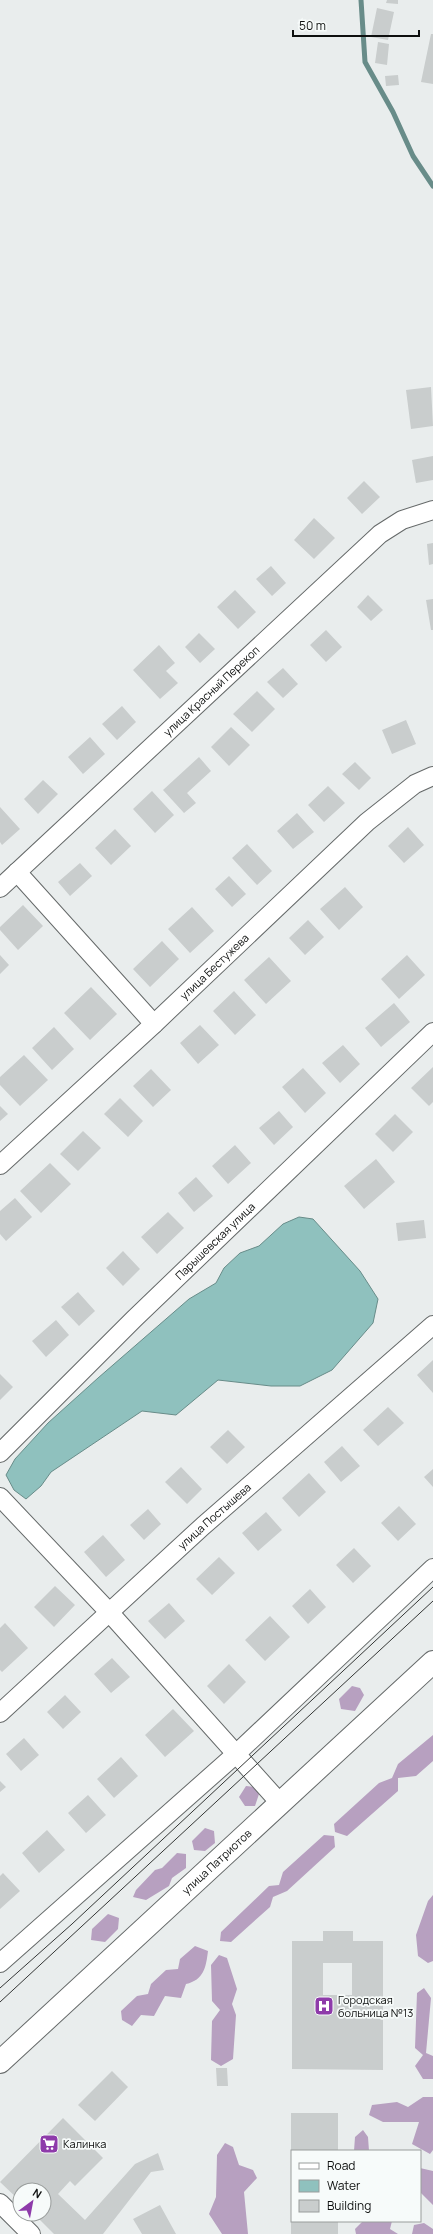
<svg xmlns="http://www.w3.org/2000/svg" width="433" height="2234" font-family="Manrope,sans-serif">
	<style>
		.forest { fill: #b7a0c0 }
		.water { fill: #8fc1be; stroke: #688c89 }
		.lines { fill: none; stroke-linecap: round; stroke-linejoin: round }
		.stream { stroke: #688c89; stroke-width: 5 }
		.building { fill: #c9cdcd; fill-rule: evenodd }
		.minor-casing { stroke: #656969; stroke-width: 20 }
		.secondary-casing { stroke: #656969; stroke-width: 24 }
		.minor { stroke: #fff; stroke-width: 18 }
		.secondary { stroke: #fff; stroke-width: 22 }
		.tram { stroke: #353736; stroke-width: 1 }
		.labels { text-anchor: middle; stroke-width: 3.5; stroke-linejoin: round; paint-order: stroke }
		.street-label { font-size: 11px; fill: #0d0f0e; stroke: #f7fbfa }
		.poi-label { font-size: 11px; fill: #0d0f0e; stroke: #f7fbfa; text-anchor: start }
	</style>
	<rect width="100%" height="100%" fill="#e9eded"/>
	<path class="forest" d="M352,1686L360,1688L364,1695L355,1711L341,1709L339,1699Z
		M433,1735V1761L416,1776L398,1778V1791L347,1836L335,1832L334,1824L379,1783L392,1778L398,1764Z
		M246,1786L255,1787L259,1794L255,1806H245L239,1797Z
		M205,1828L214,1831L215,1843L205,1851L194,1850L192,1841Z
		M324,1835L334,1836L335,1847L287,1891L273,1897L270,1907L231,1942L220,1941L221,1932L269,1886L279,1885L283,1872Z
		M177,1853L186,1854V1868L172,1878L169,1886L146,1900L133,1897L136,1890L155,1870L162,1868Z
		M433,1895V1961L428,1963L418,1956L416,1935L428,1901Z
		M108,1914L119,1918L118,1929L105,1942L91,1940L92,1929Z
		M195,1946L208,1951C206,1967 204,1980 186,1984L181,1998L165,1996L154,2016L141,2015L132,2026L122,2020L121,2011L137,1996L148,1994L151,1984L166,1970L178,1969L180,1959Z
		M219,1955L227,1958L237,1989L232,2004L236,2015L233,2059L221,2066L211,2060L212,2021L220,2010L212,2001L211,1965Z
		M424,1988L431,1998L426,2053L433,2056V2079H423L415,2066L423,2055L415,2048L417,1993Z
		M423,2097H433V2150L430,2154L412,2144L419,2122H383L369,2115L372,2105L397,2102L408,2107Z
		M363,2130L368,2137L369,2151H354L355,2137Z
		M225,2143L233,2147L239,2165L253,2170L257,2178L244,2192L248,2234H222L209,2214L216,2197L217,2155Z
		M420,2168L433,2171V2205L420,2192Z
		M363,2221H392L390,2229L398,2234H356L355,2229Z
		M424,2223L433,2229V2234H412L414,2225Z"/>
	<path class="water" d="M299,1217L313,1219L360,1271L378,1299L373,1323L332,1370L300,1386H271L218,1380L176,1415L142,1411L51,1472L41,1486L26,1499L14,1490L6,1475L15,1459L48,1423L98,1378L189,1299L216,1283L224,1268L240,1253L259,1246L283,1224Z"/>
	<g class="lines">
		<path class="stream" d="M361,0L365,62L393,112L413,156L433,186"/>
	</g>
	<path class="building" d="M387,0H398V4L386,3Z
		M377,8L394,12L388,40L371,37Z
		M431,34H433V84L421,82Z
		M378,42L389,44L387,65L375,63Z
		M398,75L399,85L386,86L385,76Z
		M431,387L433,426L411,429L406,390Z
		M433,456V480L416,483L412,460Z
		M364,481L380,497L362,514L347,498Z
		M314,518L335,538L314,559L294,540Z
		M433,543V564L429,565L427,544Z
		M271,566L286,583L272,596L256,579Z
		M235,590L256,612L238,629L217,607Z
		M368,595L383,610L371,621L357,607Z
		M433,599V630H431L426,600Z
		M326,630L342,647L326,662L310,645Z
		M199,633L215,649L200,663L185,647Z
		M159,645L175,663L166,671L178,683L160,699L133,670Z
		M283,668L298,684L283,698L267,682Z
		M257,691L275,709L252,732L233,714Z
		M122,706L136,722L117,740L102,724Z
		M406,720L416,744L392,754L382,730Z
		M231,727L250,745L229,766L211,747Z
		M90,737L105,754L83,774L68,757Z
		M199,757L211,771L187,793L196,803L184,813L163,790Z
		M355,762L371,778L359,790L342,774Z
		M43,780L58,794L38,814L24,799Z
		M328,786L345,803L324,822L308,805Z
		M152,791L174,815L155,833L133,809Z
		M0,807L20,829L2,845L0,842Z
		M297,813L314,832L293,849L277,831Z
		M408,827L424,845L404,863L388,846Z
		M115,829L131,846L111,865L95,848Z
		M247,844L272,871L257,885L232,858Z
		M80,863L92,876L70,896L58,882Z
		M229,876L246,894L232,907L215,889Z
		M345,887L363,907L339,930L320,909Z
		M23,905L43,926L18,950L0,930V927Z
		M192,907L214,931L190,953L168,929Z
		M308,920L324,937L305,955L289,938Z
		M162,941L179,959L150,987L133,969Z
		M0,955L9,965L0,974Z
		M407,955L425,975L399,999L381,979Z
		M269,957L291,981L266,1004L244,980Z
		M91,987L117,1014L90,1040L64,1013Z
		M234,991L256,1015L235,1035L213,1011Z
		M394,1003L410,1022L381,1047L365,1028Z
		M200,1025L219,1045L198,1064L180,1043Z
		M54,1027L74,1049L52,1070L32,1048Z
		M343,1045L360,1064L340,1083L322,1063Z
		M24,1055L48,1080L20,1106L0,1085V1077Z
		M433,1067V1102L429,1106L411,1088Z
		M303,1068L326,1093L305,1113L282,1087Z
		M151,1069L171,1090L153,1107L133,1086Z
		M120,1098L143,1121L128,1137L104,1114Z
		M0,1106L8,1114L0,1121Z
		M279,1111L293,1127L274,1145L259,1128Z
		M395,1114L413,1132L393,1152L375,1134Z
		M83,1131L101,1148L78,1171L60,1154Z
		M235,1145L251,1163L228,1184L212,1166Z
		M376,1159L395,1182L364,1209L344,1186Z
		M50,1163L71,1184L41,1213L20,1191Z
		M196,1177L213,1196L194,1212L178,1193Z
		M15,1198L32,1217L6,1241L0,1234V1211Z
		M168,1212L184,1228L157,1254L141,1237Z
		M424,1220L426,1238L398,1241L396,1223Z
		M123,1251L140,1269L123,1286L106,1268Z
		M78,1292L95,1311L79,1326L61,1307Z
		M56,1320L69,1335L46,1357L32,1341Z
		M433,1360V1393L417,1375Z
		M0,1374L13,1387L0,1400Z
		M388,1407L404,1423L378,1446L363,1430Z
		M228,1430L245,1447L227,1464L210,1447Z
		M342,1446L360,1466L341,1482L324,1462Z
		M181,1467L202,1489L187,1504L165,1482Z
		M433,1469V1487L424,1477Z
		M309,1473L326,1492L299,1517L282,1498Z
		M399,1506L416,1524L398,1541L381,1523Z
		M148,1509L161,1524L144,1540L130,1525Z
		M266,1512L282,1530L258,1551L242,1533Z
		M103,1535L125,1560L106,1577L84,1552Z
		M354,1548L371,1566L353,1583L336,1565Z
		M219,1557L235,1573L212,1595L196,1579Z
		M55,1586L75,1605L54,1627L34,1607Z
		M310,1589L326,1607L308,1624L292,1606Z
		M169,1603L185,1621L165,1639L148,1621Z
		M270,1616L290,1637L265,1661L245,1640Z
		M5,1623L28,1648L2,1672L0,1670V1628Z
		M112,1658L130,1677L111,1693L94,1674Z
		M229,1664L246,1682L224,1704L207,1686Z
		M65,1695L81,1712L63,1729L47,1712Z
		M173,1709L194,1731L165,1757L145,1735Z
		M24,1738L39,1755L21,1771L6,1754Z
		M121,1757L138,1776L114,1798L97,1779Z
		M0,1781L6,1787L0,1792Z
		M88,1795L106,1815L86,1833L68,1813Z
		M47,1830L65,1850L39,1873L22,1853Z
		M3,1873L20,1891L0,1909V1876Z
		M323,1931H353V1941H383V2070L292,2069V1941H323ZM323,1963H352V1995H323Z
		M216,2068H227L228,2086H217Z
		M112,2071L128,2087L95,2121L78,2105Z
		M291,2113H338V2151H291Z
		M63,2118L103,2158L75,2186L70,2181L58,2194L85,2220L135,2164L158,2153L164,2170L151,2172L103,2234H54L34,2214H44V2190H20V2201L0,2182Z
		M160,2205L176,2234H142L133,2219Z
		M291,2221H338V2234H291Z"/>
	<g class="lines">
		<g class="minor-casing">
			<g id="minor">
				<path d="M17,872L154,1024"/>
				<path id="s1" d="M0,888L380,534L402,520L433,510"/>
				<path id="s2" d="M0,1165L154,1024L367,822L415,784L433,776"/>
				<path id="s3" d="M0,1453L134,1319L433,1032"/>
				<path d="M0,1497L109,1612L280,1803"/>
				<path id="s4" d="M0,1713L203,1526L433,1325"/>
				<path d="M0,1963L236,1754L433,1568"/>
				<path d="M0,2203L31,2234"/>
			</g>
		</g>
		<g class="secondary-casing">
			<g id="secondary">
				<path id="s5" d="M0,2062L433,1662"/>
			</g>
		</g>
		<use href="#minor" class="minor"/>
		<use href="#secondary" class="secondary"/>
		<path class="tram" d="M0,1988L72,1924L433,1587
			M0,2002L433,1601"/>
	</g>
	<defs>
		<g id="hospital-square" transform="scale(1)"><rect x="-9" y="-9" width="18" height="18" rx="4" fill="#8e3baa" stroke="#f7fbfa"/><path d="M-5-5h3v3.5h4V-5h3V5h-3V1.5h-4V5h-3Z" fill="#fff"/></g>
		<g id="supermarket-square" transform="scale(1)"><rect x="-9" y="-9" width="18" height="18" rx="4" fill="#8e3baa" stroke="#f7fbfa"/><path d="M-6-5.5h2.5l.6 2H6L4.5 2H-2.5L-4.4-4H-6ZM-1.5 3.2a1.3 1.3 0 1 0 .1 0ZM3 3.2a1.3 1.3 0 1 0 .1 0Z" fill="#fff"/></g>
	</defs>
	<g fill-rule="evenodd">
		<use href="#hospital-square" x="324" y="2006"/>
		<use href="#supermarket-square" x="49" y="2144"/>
	</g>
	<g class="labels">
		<g class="street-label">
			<text dy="4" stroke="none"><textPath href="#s1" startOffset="289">улица Красный Перекоп</textPath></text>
			<text dy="4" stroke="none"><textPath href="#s2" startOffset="292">улица Бестужева</textPath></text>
			<text dy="4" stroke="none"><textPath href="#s3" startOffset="302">Парышевская улица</textPath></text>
			<text dy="4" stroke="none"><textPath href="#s4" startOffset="291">улица Постышева</textPath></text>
			<text dy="4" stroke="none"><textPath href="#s5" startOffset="295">улица Патриотов</textPath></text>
		</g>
		<g class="poi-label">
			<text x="338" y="2004">Городская<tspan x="338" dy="13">больница №13</tspan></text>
			<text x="63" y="2148">Калинка</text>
		</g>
	</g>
	<rect x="291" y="2150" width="130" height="72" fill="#f7fbfa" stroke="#999d9c"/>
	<rect x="299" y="2163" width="20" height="6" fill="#ffffff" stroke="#999d9c"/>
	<text x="327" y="2170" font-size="12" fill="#0d0f0e">Road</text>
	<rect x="299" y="2180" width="20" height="12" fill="#8fc1be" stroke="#999d9c"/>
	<text x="327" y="2190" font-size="12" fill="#0d0f0e">Water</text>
	<rect x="299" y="2200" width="20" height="12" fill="#c9cdcd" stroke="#999d9c"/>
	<text x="327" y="2210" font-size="12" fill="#0d0f0e">Building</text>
	<g transform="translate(32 2202) rotate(32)"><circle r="19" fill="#f7fbfa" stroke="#999d9c"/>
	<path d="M0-3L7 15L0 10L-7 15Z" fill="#8e3baa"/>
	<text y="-6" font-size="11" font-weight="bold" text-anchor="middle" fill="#0d0f0e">N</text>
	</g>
	<path d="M293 30v6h126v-6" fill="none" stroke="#0d0f0e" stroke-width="2"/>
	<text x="299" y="30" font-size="12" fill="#0d0f0e" stroke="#f7fbfa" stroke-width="3" paint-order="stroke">50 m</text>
</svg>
